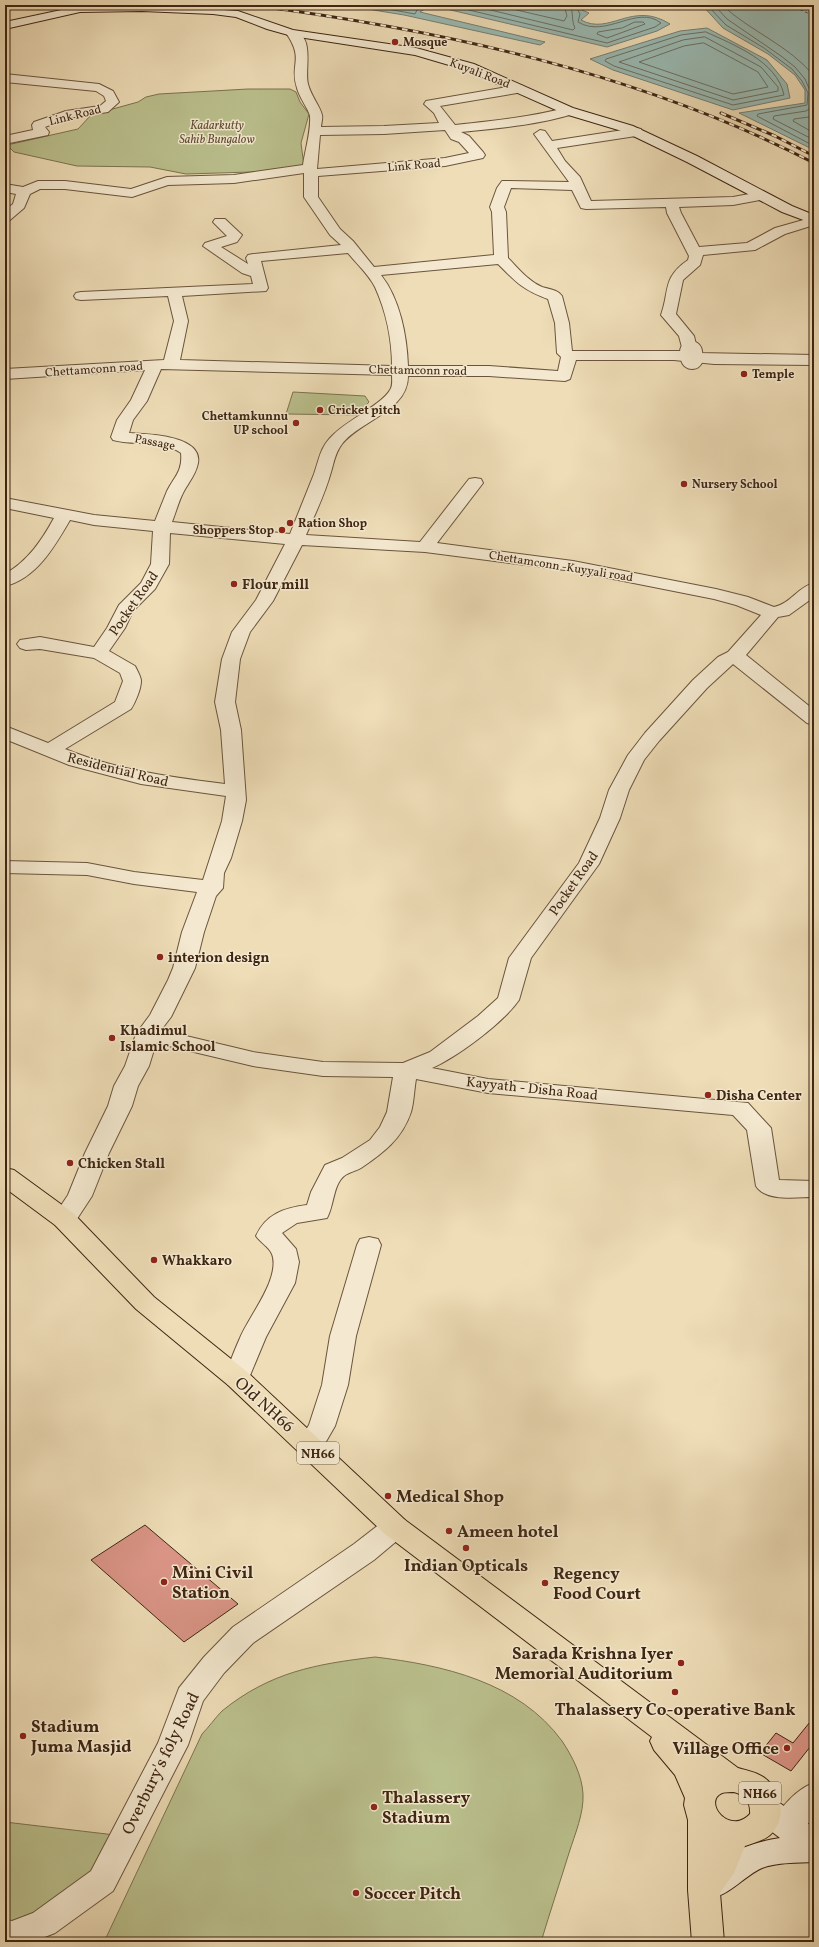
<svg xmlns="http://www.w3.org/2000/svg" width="819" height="1947" font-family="Vollkorn,serif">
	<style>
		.green { fill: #bac08d; stroke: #7c7350 }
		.water { fill: #9abbb4; stroke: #767f74 }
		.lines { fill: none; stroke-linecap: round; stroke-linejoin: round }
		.shore { stroke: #6c7064; stroke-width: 1 }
		.ferry { stroke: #564b3b; stroke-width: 1; stroke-dasharray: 3 2.5; stroke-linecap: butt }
		.building { fill: #db9587; stroke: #3f2613 }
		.minor-casing { stroke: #6b543c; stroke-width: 2 }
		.tertiary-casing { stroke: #6b543c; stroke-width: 24 }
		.secondary-casing { stroke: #3f2613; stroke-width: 2 }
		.primary-casing { stroke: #3f2613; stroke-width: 2 }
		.minor { fill: #f4e9d0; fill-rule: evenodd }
		.tertiary { stroke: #f4e9d0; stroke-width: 22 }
		.secondary { fill: #f4e9d0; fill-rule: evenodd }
		.primary { fill: #eeddb7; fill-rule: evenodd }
		.rail-casing { stroke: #3f2613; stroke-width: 3 }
		.rail { stroke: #f4e9d0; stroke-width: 2; stroke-dasharray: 5.5; stroke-linecap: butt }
		.poi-dot { fill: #8f2418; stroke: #f4e9d0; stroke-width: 1.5 }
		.labels { text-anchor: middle; stroke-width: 3; stroke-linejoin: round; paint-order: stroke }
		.far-poi-label { font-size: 12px; font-weight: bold; fill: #3f2613; stroke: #f4e9d0; text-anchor: start }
		.far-street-label { font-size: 12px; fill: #3f2613; stroke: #f4e9d0 }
		.far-park-label { font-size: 12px; font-style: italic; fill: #5e4c32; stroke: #f4e9d0 }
		.shield { fill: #f4e9d0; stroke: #75604c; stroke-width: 1 }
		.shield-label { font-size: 13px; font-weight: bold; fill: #3f2613 }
		.poi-label { font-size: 14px; font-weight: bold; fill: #3f2613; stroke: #f4e9d0; text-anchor: start }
		.street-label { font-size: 14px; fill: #3f2613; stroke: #f4e9d0 }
		.near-street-label { font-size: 17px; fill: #3f2613; stroke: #f4e9d0 }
		.near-poi-label { font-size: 17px; font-weight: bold; fill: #3f2613; stroke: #f4e9d0; text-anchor: start }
	</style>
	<rect width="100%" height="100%" fill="#eeddb7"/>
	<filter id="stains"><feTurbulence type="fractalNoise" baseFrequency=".005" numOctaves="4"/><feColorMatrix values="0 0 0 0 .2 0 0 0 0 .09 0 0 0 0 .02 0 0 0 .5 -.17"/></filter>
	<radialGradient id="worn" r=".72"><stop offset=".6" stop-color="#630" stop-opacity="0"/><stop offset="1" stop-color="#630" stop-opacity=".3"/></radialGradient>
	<path class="green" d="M248,89H290L296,92L300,102L309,114L301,143L304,166L283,171L186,174L150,167L77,166L14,152L7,145L78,129L91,115L138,102L146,97L159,94Z
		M293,392L365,396L369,402L357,415L286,414Z
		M375,1657C443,1665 519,1682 562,1741C572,1756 582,1775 583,1794C584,1813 575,1834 569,1853C560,1882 550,1912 541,1942H104L202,1734C209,1727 215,1718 222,1711C270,1672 316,1664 375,1657Z
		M5,1822L115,1835L91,1876L34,1920L5,1923Z"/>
	<path class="water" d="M343,5H431L420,12L545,42L540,45L404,15Z
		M441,5H578L582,10L589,13L581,20C610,36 632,0 670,24L657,31L607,47L438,7Z
		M702,5H814V150L739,113L805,103V90L795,75L768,54L723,28Z
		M707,28L767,60L787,84L790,98L733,110L613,70L590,59L680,31Z"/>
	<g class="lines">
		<path class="shore" d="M366,5L415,14L418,8L423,5
			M448,5L607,43L655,27L661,23C637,4 606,39 578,22L580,14L575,5
			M470,5L573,30L575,28C571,20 574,14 570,5
			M495,5L564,21L567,16L564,5
			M707,5L726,25L764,48L792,69L802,81L808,93L807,105L758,114L757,116L814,146
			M714,5L727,19L781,56L795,67L805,79L811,93L812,107L806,111L774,116L773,119L814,140
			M722,5C751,32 789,45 814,76
			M635,22H643L645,24L607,38L597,34L598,32L622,28Z
			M706,32C734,45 777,61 784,95L733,105L614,66L605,61L606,59L681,35Z
			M705,37L761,67L778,87V91L733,100L619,62L683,40Z
			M704,43L758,72L768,87L733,94L639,62L684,46Z
			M814,114L809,117L794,119L793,121L814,133"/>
		<path class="ferry" d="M790,5L814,16"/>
	</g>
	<path class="building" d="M145,1525L238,1604L184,1642L91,1560Z
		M814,1717V1742L791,1771L760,1753L776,1733L793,1743Z"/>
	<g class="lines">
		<g class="minor-casing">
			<path id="minor" d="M292,30C316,35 304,69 308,84C311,96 320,106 322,115C323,118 321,124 321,127L384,126L439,123L434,113L424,104L426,101L519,85L523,86L525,89L523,92L440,106L455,125C494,121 531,117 569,107L575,111L573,114C537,125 499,128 461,132L469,136L483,152L485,155L483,158L445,166L318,176V197L340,229L353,241L374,267L494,255L492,212L490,207L497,188L502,181L569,182L534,134L540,130L545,131L552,141L636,128L641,129L642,132L636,136L557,148L565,161L580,177L591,201L733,197L760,192L765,193L767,196L765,199L733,205L679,207L681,213L699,247L747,243L775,228L814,217V225L785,234L755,250L703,255L700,265L683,280L676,314L694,336L698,353L814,355V365L714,364L674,360H576L570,379L565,381L489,376H408C408,411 361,420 342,444C335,453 334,462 331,472C325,494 315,514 306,535L420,542L469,479L475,478L481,479L483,483L437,543L573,561L716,589L748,597L774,607C790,604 798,587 814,583V597L789,615L778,617L746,655L814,710V725L807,723L733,664L732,665L707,688L659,741L644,760L629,790L620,818L599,864L531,958L519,1000C503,1023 457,1057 432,1068L488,1079L748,1103L771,1128L779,1180L814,1181V1197C797,1197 766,1202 756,1186L747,1130L733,1115L488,1093L416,1079C414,1090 414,1102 411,1112C402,1139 383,1153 361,1168C356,1171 349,1172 344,1176C333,1185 334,1206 327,1218L297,1223L282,1233L296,1249L299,1262L295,1283L266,1337L246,1385L237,1387L228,1385L224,1378C229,1365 234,1351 240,1338C249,1316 281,1278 272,1254C269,1247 260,1242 256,1236C266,1214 284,1208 307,1205L311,1192L325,1165L342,1158L370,1140L380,1127L387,1112L393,1077L323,1076L253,1066L156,1043L149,1066L138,1086L132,1106L109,1153L92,1196L73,1225L64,1227L55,1225L52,1219L68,1195L85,1153L108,1106L114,1086L125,1066L136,1034L150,1015L168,980L173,968L182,932L197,892L134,884L87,875L5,873V861L87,863L134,872L203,880L222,821L226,796L141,784L69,765L5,739V726L48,743L115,702L123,681L120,673L94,658L40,649L26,650L20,648L17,644L20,640L40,637L94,647L107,628L119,605L141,583L151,564L153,531L94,525L70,520C55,546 36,579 5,586V574C28,561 42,540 54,518L5,508V498L94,515L155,521C159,511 163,501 167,491C174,477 183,471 181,453C161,439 135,446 113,440L111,437L117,420L131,400L145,370L5,379V369L164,360L174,321L168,296L81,300L76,299L74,296L76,293L81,292L253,284L251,276L242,273L203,246L205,243L227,236L213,222L215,219H225L242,235L237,242L221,247L248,264L246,258L248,255L253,254L341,245L330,235L304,197V173L234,183L168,185L132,197L65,189H40L30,194L24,208L10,220L5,221V210L13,204L16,194L5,192V184L23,187L38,181H65L131,189L167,177L234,175L303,165C305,150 311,132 310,116C309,110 299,97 297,88C289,64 305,60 286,33ZM445,130L451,139L459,142L469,153L445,158L317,169L320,135L384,134ZM511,188L572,190L581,208L586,209L666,207L667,213L689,256L688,260C662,278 670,290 661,315L679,336L683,351H572L569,323L562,296C558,290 549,289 542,287C528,281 518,268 508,258L506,212L504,207ZM348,253C356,263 369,275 375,287C386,311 392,340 392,366L180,360L188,321L182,296L266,291L268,288L261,261ZM498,264C516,282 523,290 548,299L555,323L557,353L561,357L558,371L489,366H408C407,336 400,299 381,275ZM161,369L392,375C392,380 393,386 390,390C382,404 347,421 334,434C320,447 320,457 314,474C306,494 298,514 290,534L172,522C176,512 179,500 184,491C189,482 196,474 198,463C203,435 146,434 129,433L133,420L147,401ZM170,533L285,544L256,600L232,632L222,659L215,702L221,730L225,784C170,777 116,770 65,749L131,709C135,703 141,689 141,681C141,677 137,670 135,666L109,651L125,628L133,611L155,589L169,564ZM302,545L425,552L573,571L714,599L736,605L761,615L728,652L718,657L693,680L645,733L628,755L609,790L600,818L579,863L509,958L498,998L478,1016L430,1052L403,1063L323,1062L253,1052L161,1030L171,1017L195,968L204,932L216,896L223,888L224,873L231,858L242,821L246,800L241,730L235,702L240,659L250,632L273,601Z
				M5,74L99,84L113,91L119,102L108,112L68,118L45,127L49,132L48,135L5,144V136L33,130L32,125L34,122L66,111L100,106L106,101L104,96L96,91L5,82Z
				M369,1237L378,1239L381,1245L356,1336L348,1385L335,1426L320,1452L310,1455L300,1452L296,1445L309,1425L322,1385L330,1336L357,1245L360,1239Z
				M395,1516L405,1520L409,1527L405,1534L374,1560L253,1643L224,1673L203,1701L188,1745L113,1891L55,1933L32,1942H5V1920L12,1921L33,1913L91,1871L158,1743L179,1688L204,1657L233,1627L354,1544L385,1520Z
				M814,1783V1817C801,1831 796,1841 776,1834L771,1825C780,1808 796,1789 814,1783Z"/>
		</g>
		<g class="tertiary-casing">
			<path id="tertiary" d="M691,352L692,358"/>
		</g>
		<g class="secondary-casing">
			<path id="secondary" d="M152,5L238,11L293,30L416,48L474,64L573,108L633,126L697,156L792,206L814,215V224L782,212L687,162L625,132L565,114L466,70L415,55L292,36L267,29L236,17L213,14L142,11L80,12L5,29V22L80,6Z
				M766,1797L777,1801L814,1828V1862C797,1863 777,1862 762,1868C747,1874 728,1896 713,1897C710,1897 705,1894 702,1893L697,1883C710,1857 752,1842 780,1838L755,1819L750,1810L755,1801Z"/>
		</g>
		<g class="primary-casing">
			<path id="primary" d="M5,1168L14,1170L73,1213L154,1297L246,1371L405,1520L738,1768C749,1771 761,1773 769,1782C783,1797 786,1820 770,1835C763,1841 753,1843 745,1846L734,1873L720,1893L724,1942H692L688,1890V1820L684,1805L685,1798L675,1775L654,1750L650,1741L652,1737L385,1534L228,1385L136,1309L55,1225L5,1188ZM734,1792C745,1795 751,1803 750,1814C730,1836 702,1802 722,1793C725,1792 731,1792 734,1792Z"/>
		</g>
		<use href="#minor" class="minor"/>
		<use href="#tertiary" class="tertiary"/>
		<use href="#secondary" class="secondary"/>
		<use href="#primary" class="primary"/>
		<g class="rail-casing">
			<path id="rail" d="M250,5C443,30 640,73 814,163
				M721,113L775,136L814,156"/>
		</g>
		<use href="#rail" class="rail"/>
	</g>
	<g class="poi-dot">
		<circle cx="395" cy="42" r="4"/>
		<circle cx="744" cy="374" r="4"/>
		<circle cx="320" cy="410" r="4"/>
		<circle cx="296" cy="423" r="4"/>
		<circle cx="684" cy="484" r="4"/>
		<circle cx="290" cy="523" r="4"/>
		<circle cx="282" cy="530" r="4"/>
		<circle cx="234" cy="584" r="4"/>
		<circle cx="160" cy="957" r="4"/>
		<circle cx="112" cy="1038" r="4"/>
		<circle cx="708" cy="1095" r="4"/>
		<circle cx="70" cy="1163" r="4"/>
		<circle cx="154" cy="1260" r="4"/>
		<circle cx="388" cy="1496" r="4"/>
		<circle cx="449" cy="1531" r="4"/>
		<circle cx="466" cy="1548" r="4"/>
		<circle cx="164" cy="1582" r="4"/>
		<circle cx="545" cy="1583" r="4"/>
		<circle cx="681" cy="1663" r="4"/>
		<circle cx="675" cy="1692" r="4"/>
		<circle cx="23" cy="1736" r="4"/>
		<circle cx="787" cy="1748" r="4"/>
		<circle cx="374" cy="1807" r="4"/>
		<circle cx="356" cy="1893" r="4"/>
	</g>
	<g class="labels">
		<g class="far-poi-label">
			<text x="403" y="46">Mosque</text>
			<text x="752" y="378">Temple</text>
			<text x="328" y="414">Cricket pitch</text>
			<text x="288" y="420" text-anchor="end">Chettamkunnu<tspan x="288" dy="14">UP school</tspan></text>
			<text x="692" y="488">Nursery School</text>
			<text x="298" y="527">Ration Shop</text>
			<text x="274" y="534" text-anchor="end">Shoppers Stop</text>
		</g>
		<g class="far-street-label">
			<text transform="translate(480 73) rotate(21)" y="4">Kuyali Road</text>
			<text transform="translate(75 115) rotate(-14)" y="4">Link Road</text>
			<text transform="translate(414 165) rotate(-5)" y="4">Link Road</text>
			<text transform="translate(94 369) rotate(-4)" y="4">Chettamconn road</text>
			<text transform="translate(418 370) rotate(1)" y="4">Chettamconn road</text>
			<text transform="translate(155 442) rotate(11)" y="4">Passage</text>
			<text transform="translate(561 566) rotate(9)" y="4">Chettamconn -Kuyyali road</text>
		</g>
		<g class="far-park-label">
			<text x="217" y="129">Kadarkutty<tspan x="217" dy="14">Sahib Bungalow</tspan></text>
		</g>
		<g class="shield">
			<rect x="297" y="1442" width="42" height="22" rx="3"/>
			<rect x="739" y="1782" width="42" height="22" rx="3"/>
		</g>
		<g class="shield-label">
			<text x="318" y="1458">NH66</text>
			<text x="760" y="1798">NH66</text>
		</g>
		<g class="poi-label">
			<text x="242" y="589">Flour mill</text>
			<text x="168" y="962">interion design</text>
			<text x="120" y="1035">Khadimul<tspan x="120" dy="16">Islamic School</tspan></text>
			<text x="716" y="1100">Disha Center</text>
			<text x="78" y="1168">Chicken Stall</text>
			<text x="162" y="1265">Whakkaro</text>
		</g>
		<g class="street-label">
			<text transform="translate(133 603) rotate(-55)" y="5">Pocket Road</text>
			<text transform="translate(118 769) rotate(14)" y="5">Residential Road</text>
			<text transform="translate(573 883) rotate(-55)" y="5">Pocket Road</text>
			<text transform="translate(532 1088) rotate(6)" y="5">Kayyath - Disha Road</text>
		</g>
		<g class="near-street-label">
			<text transform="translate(265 1404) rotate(42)" y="6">Old NH66</text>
			<text transform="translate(160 1763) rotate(-64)" y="6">Overbury's foly Road</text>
		</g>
		<g class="near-poi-label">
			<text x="396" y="1502">Medical Shop</text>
			<text x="457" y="1537">Ameen hotel</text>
			<text x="466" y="1571" text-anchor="middle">Indian Opticals</text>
			<text x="172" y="1578">Mini Civil<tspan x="172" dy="20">Station</tspan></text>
			<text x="553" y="1579">Regency<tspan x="553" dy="20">Food Court</tspan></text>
			<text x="673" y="1659" text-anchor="end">Sarada Krishna Iyer<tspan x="673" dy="20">Memorial Auditorium</tspan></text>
			<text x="675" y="1715" text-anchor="middle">Thalassery Co-operative Bank</text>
			<text x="31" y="1732">Stadium<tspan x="31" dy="20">Juma Masjid</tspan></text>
			<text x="779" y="1754" text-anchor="end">Village Office</text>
			<text x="382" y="1803">Thalassery<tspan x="382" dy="20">Stadium</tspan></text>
			<text x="364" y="1899">Soccer Pitch</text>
		</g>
	</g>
	<rect width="819" height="1947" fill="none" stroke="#eeddb7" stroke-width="20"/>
	<rect x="6" y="6" width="807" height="1935" fill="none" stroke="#3f2613" stroke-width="2"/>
	<rect x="10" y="10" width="799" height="1927" fill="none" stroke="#3f2613"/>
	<rect width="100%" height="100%" filter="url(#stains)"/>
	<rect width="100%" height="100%" fill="url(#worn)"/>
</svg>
